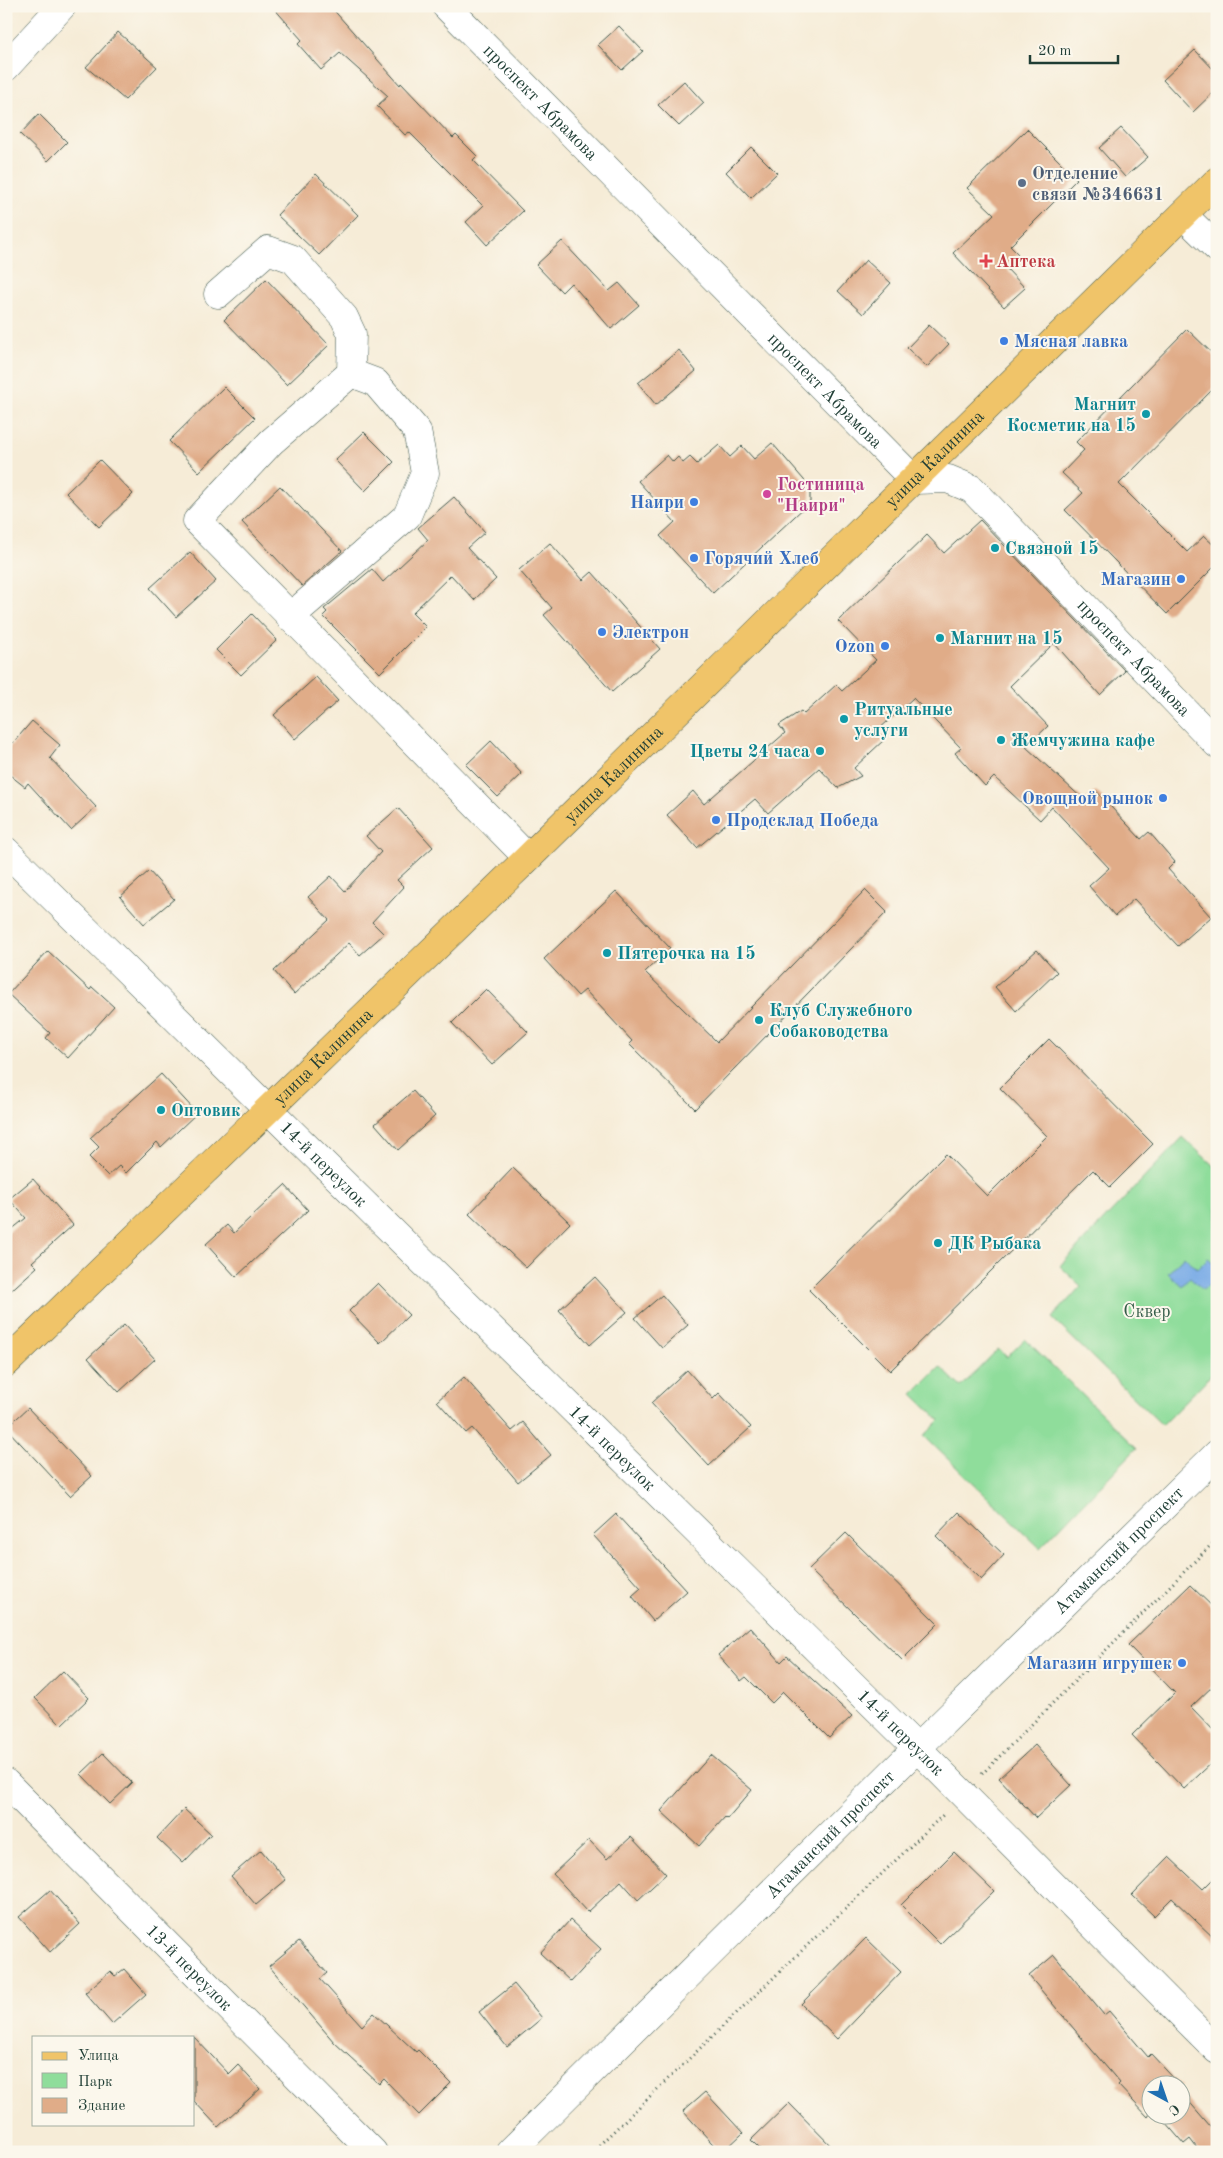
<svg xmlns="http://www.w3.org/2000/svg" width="1223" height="2158" font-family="'Old Standard TT',serif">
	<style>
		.green { fill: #8fdd9b; stroke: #578d68 }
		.water { fill: #7aace6; stroke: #4c748d }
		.building { fill: #e0ac88 }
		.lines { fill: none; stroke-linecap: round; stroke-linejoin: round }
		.minor-casing { stroke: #3f574c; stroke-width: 29 }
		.major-casing { stroke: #3f574c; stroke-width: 29 }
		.path { stroke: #3f574c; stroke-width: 3; stroke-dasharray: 1 4; stroke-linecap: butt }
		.minor { stroke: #fff; stroke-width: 28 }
		.major { stroke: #f0c469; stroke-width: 28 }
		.service-dot { fill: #5c6f8a; stroke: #fbf7ec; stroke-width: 2 }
		.health-dot { fill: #e0444e; stroke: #fbf7ec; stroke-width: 2 }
		.shop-dot { fill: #3f7fe0; stroke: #fbf7ec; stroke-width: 2 }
		.culture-dot { fill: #0f9aa8; stroke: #fbf7ec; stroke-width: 2 }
		.hotel-dot { fill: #d1479c; stroke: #fbf7ec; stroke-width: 2 }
		.labels { text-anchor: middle; stroke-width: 4; stroke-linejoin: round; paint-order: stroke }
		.street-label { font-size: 18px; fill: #1f3d34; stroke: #fbf7ec }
		.service-label { font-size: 18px; font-weight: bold; fill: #4e5e75; stroke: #fbf7ec; text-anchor: start }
		.health-label { font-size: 18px; font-weight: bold; fill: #be3a42; stroke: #fbf7ec; text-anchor: start }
		.shop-label { font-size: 18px; font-weight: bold; fill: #366cbe; stroke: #fbf7ec; text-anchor: end }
		.culture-label { font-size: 18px; font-weight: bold; fill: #0d838f; stroke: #fbf7ec; text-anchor: start }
		.hotel-label { font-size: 18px; font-weight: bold; fill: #b23c85; stroke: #fbf7ec; text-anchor: start }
		.park-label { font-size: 18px; fill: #355d49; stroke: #fbf7ec }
	</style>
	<rect width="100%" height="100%" fill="#fbf7ec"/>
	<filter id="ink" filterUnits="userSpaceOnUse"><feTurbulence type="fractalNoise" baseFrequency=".02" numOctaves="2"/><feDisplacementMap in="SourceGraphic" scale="10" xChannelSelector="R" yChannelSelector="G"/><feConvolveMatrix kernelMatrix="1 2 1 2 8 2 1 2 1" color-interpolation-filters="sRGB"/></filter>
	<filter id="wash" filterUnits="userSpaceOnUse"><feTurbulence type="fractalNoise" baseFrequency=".0096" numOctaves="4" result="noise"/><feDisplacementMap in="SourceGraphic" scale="20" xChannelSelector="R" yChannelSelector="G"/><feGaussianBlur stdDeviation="1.12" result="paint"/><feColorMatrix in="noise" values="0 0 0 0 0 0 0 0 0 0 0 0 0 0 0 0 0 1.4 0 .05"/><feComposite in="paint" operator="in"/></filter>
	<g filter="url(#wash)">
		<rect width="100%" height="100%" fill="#f6ecd7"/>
		<path class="green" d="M1183,1137L1217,1169V1369L1162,1425L1052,1318L1081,1286L1060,1266Z
			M1025,1339L1137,1448L1040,1548L924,1436L940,1420L913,1394L940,1367L961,1387L998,1349L1007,1357Z"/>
		<path class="water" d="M1184,1256L1197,1269L1208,1258L1217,1266V1276L1203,1290L1190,1277L1182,1286L1168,1273Z"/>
		<g id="blocks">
			<path class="building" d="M272,6H330L400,85L401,83L453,138L456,135L477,156L473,160L523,211L487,245L466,222L483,206L409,132L405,135L377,106L388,96L340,53L321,70L298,44L302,40Z
				M619,26L643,51L622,70L598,45Z
				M118,32L157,67L125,100L86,67Z
				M1195,50L1217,73V89L1193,112L1163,80Z
				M684,81L704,103L679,126L658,105Z
				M39,114L67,142L48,161L20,134Z
				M1121,128L1148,157L1125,177L1099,148Z
				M1027,129L1077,179L1010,246L1018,254L1005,267L1025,288L1004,307L953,253L994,214L967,188Z
				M751,147L777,173L751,198L726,172Z
				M316,174L358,215L319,255L277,215Z
				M562,241L609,291L619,283L639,305L611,329L571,283L562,292L536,265Z
				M866,260L891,283L863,314L838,291Z
				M266,279L329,345L287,385L224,320Z
				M929,325L949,344L927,367L907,348Z
				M1187,329L1217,358V385L1119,484L1187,552L1204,536L1217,548V564L1167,614L1065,510L1083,493L1062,473L1084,450L1076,442Z
				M679,350L696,371L656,405L638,383Z
				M224,387L255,418L199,472L169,441Z
				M364,432L394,462L365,491L335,460Z
				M772,443L810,487V502L713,593L660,536L675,522L638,481L667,455L673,462L678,457L683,463L690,457L697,464L719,445L730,457L742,446L754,459Z
				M100,460L133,494L99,527L66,493Z
				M280,486L342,551L302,586L242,522Z
				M454,497L485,532L467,548L496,579L474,600L451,575L412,613L426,627L380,673L323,616L327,612L324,609L372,569L383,582L428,540L418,528Z
				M980,520L1125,671L1100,695L1054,643L1010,686L1048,726L1026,747L1085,801L1096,791L1141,839L1149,832L1175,862L1168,869L1211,917L1178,946L1134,899L1115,916L1089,886L1109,868L1052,807L1040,820L994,777L985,786L955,753L961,748L913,698L877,731L885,739L854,768L861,776L838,788L819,768L768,813L755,799L697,848L667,815L693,791L704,804L785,733L779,725L801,711L804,714L836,685L842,691L876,660L838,621L927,535L944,553Z
				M550,543L583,580L592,572L660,649L612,692L544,615L552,608L519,570Z
				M190,552L216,581L176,617L150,588Z
				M252,614L277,640L241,675L216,650Z
				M316,677L338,701L295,739L274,715Z
				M32,721L60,745L50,758L96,807L71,830L28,783L25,787L6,772V751Z
				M491,741L522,774L498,797L466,765Z
				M398,808L433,847L397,880L404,887L372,922L384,934L360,955L349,943L294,994L274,971L329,920L308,897L331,876L345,891L381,852L366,836Z
				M149,871L174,899L144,924L120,897Z
				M865,890L887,912L695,1109L629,1044L632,1041L585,990L578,996L544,959L616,891L670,948L645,972L717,1042Z
				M1037,950L1057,972L1016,1011L995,987Z
				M48,951L90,990L92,987L114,1007L68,1058L46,1038L50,1033L8,994Z
				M486,989L528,1032L492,1065L452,1023Z
				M1049,1039L1153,1144L1110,1187L1093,1170L890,1371L809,1290L946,1154L987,1196L1047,1136L1000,1088Z
				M161,1074L197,1113L161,1147L157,1142L126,1173L119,1166L108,1176L89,1157L99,1147L90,1138Z
				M413,1091L435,1116L398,1150L375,1124Z
				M513,1168L570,1223L526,1268L469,1214Z
				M33,1179L73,1225L32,1262L37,1267L6,1295V1234L26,1218L9,1199Z
				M285,1185L308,1210L236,1277L206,1244L227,1225L234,1233Z
				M595,1277L627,1312L590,1345L559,1310Z
				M378,1283L409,1315L380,1343L349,1311Z
				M662,1295L688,1325L662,1348L635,1318Z
				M124,1325L155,1359L119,1392L88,1358Z
				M687,1370L713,1399L719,1393L751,1427L709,1466L651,1403Z
				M464,1377L512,1431L523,1422L551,1455L518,1482L472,1428L466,1433L437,1401Z
				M28,1408L92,1476L70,1496L6,1428Z
				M959,1512L1004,1555L981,1580L936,1536Z
				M616,1514L687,1591L653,1621L632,1596L641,1588L593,1535Z
				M846,1533L938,1624L902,1660L809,1569Z
				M1190,1585L1217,1611V1682L1191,1707L1217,1734V1758L1184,1789L1132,1735L1175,1693L1128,1645Z
				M750,1627L781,1662L787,1656L852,1716L829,1738L783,1692L772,1703L746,1677L741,1681L718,1655Z
				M63,1671L89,1698L61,1725L35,1698Z
				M1035,1745L1071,1785L1036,1818L999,1778Z
				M103,1753L132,1783L110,1804L81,1774Z
				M711,1755L752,1790L727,1819L725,1817L699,1846L661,1811Z
				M184,1809L211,1834L183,1863L157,1838Z
				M631,1837L666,1874L638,1900L621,1881L588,1912L553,1874L589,1840L607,1859Z
				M261,1850L286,1880L256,1905L231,1876Z
				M954,1852L994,1891L940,1944L901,1905Z
				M1169,1857L1203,1889L1217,1875V1941L1172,1898L1154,1916L1132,1895Z
				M50,1890L80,1924L50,1952L19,1917Z
				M570,1920L601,1949L571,1982L540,1953Z
				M866,1938L901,1972L837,2039L801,2004Z
				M299,1941L327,1973L320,1979L362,2026L374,2013L416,2052L418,2050L451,2083L419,2115L384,2079L379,2084L334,2042L269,1966Z
				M1054,1955L1104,2015L1109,2011L1148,2057L1151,2054L1181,2086H1150V2114L1148,2117L1118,2085L1120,2083L1029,1976Z
				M124,1969L146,1994L112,2024L85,1993L110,1971L115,1976Z
				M514,1984L542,2018L507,2047L479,2012Z
				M194,2037L229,2074L238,2065L260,2089L218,2127L194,2101Z
				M1180,2091L1217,2134V2152H1200L1190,2139L1184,2144L1160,2116H1180Z
				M705,2092L743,2133L723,2152H720L683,2111Z
				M789,2103L837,2152H763L751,2140Z"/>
		</g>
	</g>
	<g filter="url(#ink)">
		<use href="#blocks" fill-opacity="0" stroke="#3f574c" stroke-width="1"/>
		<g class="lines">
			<g class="minor-casing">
				<g id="minor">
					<path id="s1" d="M446,6L914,480L948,479L972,489L1217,744"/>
					<path d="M6,67L62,6"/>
					<path d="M1183,215L1217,248"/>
					<path d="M218,294L268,250L293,259L344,317L352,334L351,373"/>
					<path d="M290,617L407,516L425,473L417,431L375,382L351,373L271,442L197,521L528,858"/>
					<path id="s2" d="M6,851L917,1748L1217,2050"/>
					<path id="s3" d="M6,1783L373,2152"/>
					<path id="s4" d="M510,2152L917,1748L1217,1454"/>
				</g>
			</g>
			<g class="major-casing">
				<g id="major">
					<path id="s5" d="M6,1363L528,858L1217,181"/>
				</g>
			</g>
			<path class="path" d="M982,1774L1217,1539
				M592,2152L943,1815"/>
			<use href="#minor" class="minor"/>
			<use href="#major" class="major"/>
		</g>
	</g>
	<circle class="service-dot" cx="1022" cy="183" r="5"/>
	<path class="health-dot" d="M983.5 253.5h5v5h5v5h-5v5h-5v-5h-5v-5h5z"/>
	<g class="shop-dot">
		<circle cx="1004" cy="341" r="5"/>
		<circle cx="694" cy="502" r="5"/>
		<circle cx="694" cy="558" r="5"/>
		<circle cx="1181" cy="579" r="5"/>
		<circle cx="602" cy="632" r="5"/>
		<circle cx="885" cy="646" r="5"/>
		<circle cx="1163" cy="798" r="5"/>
		<circle cx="716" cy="820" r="5"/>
		<circle cx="1182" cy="1663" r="5"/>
	</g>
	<g class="culture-dot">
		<circle cx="1146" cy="414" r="5"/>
		<circle cx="995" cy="548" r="5"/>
		<circle cx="940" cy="638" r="5"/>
		<circle cx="844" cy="719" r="5"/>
		<circle cx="1001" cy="740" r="5"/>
		<circle cx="820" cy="751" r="5"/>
		<circle cx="607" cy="953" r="5"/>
		<circle cx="759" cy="1020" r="5"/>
		<circle cx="161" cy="1110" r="5"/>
		<circle cx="938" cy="1243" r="5"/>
	</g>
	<circle class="hotel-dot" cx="767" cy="494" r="5"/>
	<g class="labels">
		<g class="street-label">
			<text dy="6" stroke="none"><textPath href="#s1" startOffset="135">проспект Абрамова</textPath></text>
			<text dy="6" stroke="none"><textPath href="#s1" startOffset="540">проспект Абрамова</textPath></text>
			<text dy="6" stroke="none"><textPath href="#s5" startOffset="1296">улица Калинина</textPath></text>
			<text dy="6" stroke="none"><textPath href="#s1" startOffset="960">проспект Абрамова</textPath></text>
			<text dy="6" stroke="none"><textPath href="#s5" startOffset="846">улица Калинина</textPath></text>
			<text dy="6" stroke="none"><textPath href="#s5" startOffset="441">улица Калинина</textPath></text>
			<text dy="6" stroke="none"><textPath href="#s2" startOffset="446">14-й переулок</textPath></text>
			<text dy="6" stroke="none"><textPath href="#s2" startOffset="851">14-й переулок</textPath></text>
			<text dy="6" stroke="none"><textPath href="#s4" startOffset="856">Атаманский проспект</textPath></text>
			<text dy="6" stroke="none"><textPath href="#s2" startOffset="1256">14-й переулок</textPath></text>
			<text dy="6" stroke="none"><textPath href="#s4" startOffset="451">Атаманский проспект</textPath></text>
			<text dy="6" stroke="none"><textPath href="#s3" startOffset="260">13-й переулок</textPath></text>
		</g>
		<g class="service-label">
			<text x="1032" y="179">Отделение<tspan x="1032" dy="21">связи №346631</tspan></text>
		</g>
		<g class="health-label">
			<text x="996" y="267">Аптека</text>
		</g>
		<g class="shop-label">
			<text x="1014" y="347" text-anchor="start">Мясная лавка</text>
			<text x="684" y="508">Наири</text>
			<text x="704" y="564" text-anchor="start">Горячий Хлеб</text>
			<text x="1171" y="585">Магазин</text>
			<text x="612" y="638" text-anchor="start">Электрон</text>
			<text x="875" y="652">Ozon</text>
			<text x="1153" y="804">Овощной рынок</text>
			<text x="726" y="826" text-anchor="start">Продсклад Победа</text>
			<text x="1172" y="1669">Магазин игрушек</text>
		</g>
		<g class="culture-label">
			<text x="1136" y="410" text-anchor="end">Магнит<tspan x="1136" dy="21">Косметик на 15</tspan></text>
			<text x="1005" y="554">Связной 15</text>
			<text x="950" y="644">Магнит на 15</text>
			<text x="854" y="715">Ритуальные<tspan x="854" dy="21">услуги</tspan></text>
			<text x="1011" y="746">Жемчужина кафе</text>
			<text x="810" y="757" text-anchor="end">Цветы 24 часа</text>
			<text x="617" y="959">Пятерочка на 15</text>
			<text x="769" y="1016">Клуб Служебного<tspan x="769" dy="21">Собаководства</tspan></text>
			<text x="171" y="1116">Оптовик</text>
			<text x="948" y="1249">ДК Рыбака</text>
		</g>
		<g class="hotel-label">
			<text x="777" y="490">Гостиница<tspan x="777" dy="21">"Наири"</tspan></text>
		</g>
		<g class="park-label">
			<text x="1147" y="1317">Сквер</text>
		</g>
	</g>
	<rect width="1223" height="2158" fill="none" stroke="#fbf7ec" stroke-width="25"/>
	<rect x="32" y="2036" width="162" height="90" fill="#fbf7ec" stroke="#a3ada2"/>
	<rect x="42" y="2052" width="25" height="8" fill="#f0c469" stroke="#a3ada2"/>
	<text x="78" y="2060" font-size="15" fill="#1f3d34">Улица</text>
	<rect x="42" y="2073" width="25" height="15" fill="#8fdd9b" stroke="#a3ada2"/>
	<text x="78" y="2086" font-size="15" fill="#1f3d34">Парк</text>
	<rect x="42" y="2098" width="25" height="15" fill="#e0ac88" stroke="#a3ada2"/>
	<text x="78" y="2110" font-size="15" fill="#1f3d34">Здание</text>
	<g transform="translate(1166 2100) rotate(140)"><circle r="24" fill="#fbf7ec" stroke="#a3ada2"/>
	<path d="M0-4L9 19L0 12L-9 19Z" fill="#1f6fb2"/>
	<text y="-8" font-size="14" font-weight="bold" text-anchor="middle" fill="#1f3d34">С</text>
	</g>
	<path d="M1030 55v8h88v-8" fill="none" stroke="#1f3d34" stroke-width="2.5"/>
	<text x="1038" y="55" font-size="15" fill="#1f3d34" stroke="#fbf7ec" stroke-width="4" paint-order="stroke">20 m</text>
</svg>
